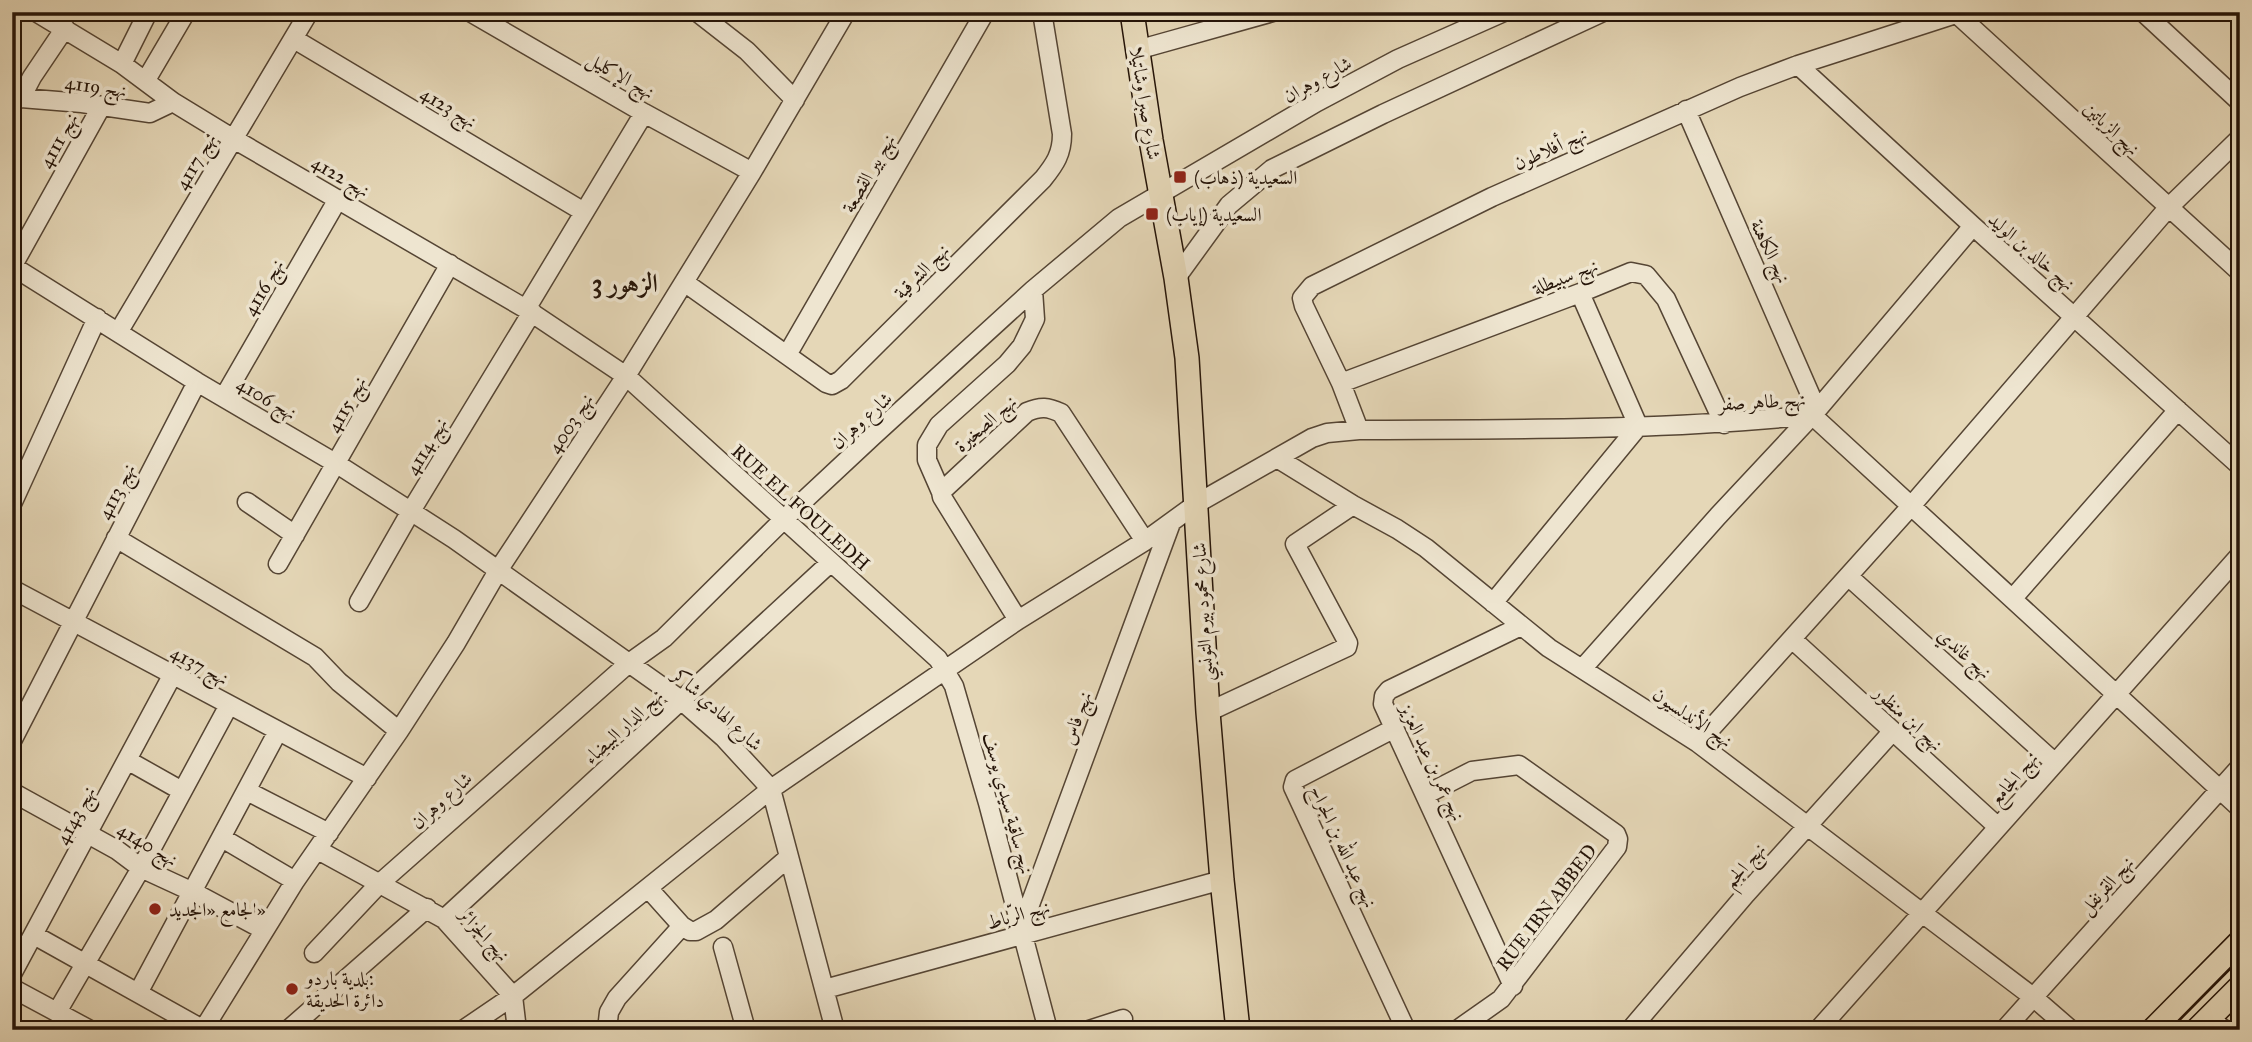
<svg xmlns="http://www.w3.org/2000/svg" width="2252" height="1042" font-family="'IM FELL Great Primer',Amiri,serif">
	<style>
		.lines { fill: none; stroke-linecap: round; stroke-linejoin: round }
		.minor-casing { stroke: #554534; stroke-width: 21 }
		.major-casing { stroke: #251408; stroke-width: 26 }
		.minor { stroke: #eee5d0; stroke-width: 18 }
		.major { stroke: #e5d7b7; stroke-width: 23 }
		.tram { stroke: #251408; stroke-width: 2 }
		.poi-dot { fill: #8f2418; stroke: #eee5d0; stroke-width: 2.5 }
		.labels { text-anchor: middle; stroke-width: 7; stroke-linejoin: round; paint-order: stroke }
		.street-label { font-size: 19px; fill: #251408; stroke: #eee5d0 }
		.poi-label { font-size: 19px; fill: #251408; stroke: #eee5d0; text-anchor: start }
		.district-label { font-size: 26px; font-weight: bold; fill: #251408; stroke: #eee5d0 }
	</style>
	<rect width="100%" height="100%" fill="#e5d7b7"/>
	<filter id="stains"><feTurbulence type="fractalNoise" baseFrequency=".00286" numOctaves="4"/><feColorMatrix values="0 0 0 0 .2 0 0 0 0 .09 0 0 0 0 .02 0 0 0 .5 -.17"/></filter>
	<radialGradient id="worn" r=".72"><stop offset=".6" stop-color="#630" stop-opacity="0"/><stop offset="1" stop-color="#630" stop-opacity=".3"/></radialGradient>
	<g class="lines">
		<g class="minor-casing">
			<path id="minor" d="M36,12L122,64L173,102L232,138L526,309L626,376L938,659L954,686L988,803L1048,1030
				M470,12L644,113L752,172
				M697,12L747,51L795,100
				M2143,12L2240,102
				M1957,14L2240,272
				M294,39L584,212
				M1137,50L1273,12
				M122,64L148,12
				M1798,65L1973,226L2240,466
				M146,80L186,12
				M21,98L32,77L65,28
				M12,102L21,98L82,103L150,113L173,102
				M1686,110L1817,410
				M12,266L197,382L337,464L454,539L681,700L723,737L771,789L835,1030
				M12,267L101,107
				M1176,278L1229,205L1272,169L1383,114L1603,12
				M684,282L826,383L832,385L841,380L1043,179C1055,164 1062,154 1062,134L1042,12
				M526,309L644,113
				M119,331L309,12
				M787,355L985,12
				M1341,383L1580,293L1631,272L1646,275L1666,299L1724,424
				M224,397L338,199
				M1359,430L1341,383L1304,306L1302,298L1312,286L1492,197L1740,87L1798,65L1962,12
				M1277,458L1353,505L1397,529L1426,548L1549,648L1698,743L2033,997L2071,1030
				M941,492L927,460V445L939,425L1007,364L1022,346L1035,319L1033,290
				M247,502L295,535
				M12,504L97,318
				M116,538L315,657L339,682L399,731
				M278,564L450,264
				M1848,576L2054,762
				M12,589L367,778
				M2013,598L2178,410
				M359,602L411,511L532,312
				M1493,603L1637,428L1636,421L1580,293
				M1018,620L942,497L941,492L1027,412C1041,406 1048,407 1061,413L1145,541
				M1792,639L1998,827
				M1582,669L1718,516L1817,410L1973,226
				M1208,712L1347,647L1348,643L1295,544L1353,505
				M1393,729L1295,780L1293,787L1406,1030
				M12,741L197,382
				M1698,743L1912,505L2168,208L2240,138
				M127,760L182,791
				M247,791L329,833
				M12,792L117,850L141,868L193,892L264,930
				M1425,795L1472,771L1519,765L1616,834L1618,839L1617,847L1501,999L1457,1030
				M222,838L295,881
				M318,850L444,919L513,996L517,1030
				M648,888L682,926L690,931H696L716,920L789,857
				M444,919L830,563
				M1021,929L1171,523
				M34,935L204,1030
				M723,947L746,1030
				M314,953L379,884L629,663L664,638L783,520L873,436L1033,290L1119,218L1317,102L1398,59L1504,12
				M12,974L173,674
				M1513,986L1383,704L1384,696L1389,690L1521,626
				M12,988L90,1030
				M825,989L1222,880
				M138,993L278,731
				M57,1012L141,868L229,705
				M2208,1018L2225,1030
				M203,1030L295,881L399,731L456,643L499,569L626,376L752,172L846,12
				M288,1030L427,908
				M463,1030L513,996L771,789L1018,620L1145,541L1196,504L1312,438L1327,433L1359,430C1510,429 1661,431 1812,415L2240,808
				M607,1030L609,1012L617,998L682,926
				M1089,1030L1123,1019
				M1630,1030L1746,894L1892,732
				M1818,1030L2240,555
				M2004,1030L2240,767"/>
		</g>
		<g class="major-casing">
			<path id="major" d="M1132,12L1151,140L1176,278L1187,358L1208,712L1222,880L1238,1030
				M2153,1030L2240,942
				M2197,1030L2240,987"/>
		</g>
		<use href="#minor" class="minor"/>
		<use href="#major" class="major"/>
		<path class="tram" d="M2169,1030L2240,958"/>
	</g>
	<g class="poi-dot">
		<rect x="1173" y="170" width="14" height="14" rx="3.5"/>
		<rect x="1145" y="207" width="14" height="14" rx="3.5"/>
		<circle cx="155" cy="909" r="7"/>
		<circle cx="292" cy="989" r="7"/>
	</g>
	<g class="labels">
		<g class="street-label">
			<text transform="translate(621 75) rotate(30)" y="7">نهج الإكليل</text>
			<text transform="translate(1317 79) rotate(-29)" y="7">شارع وهران</text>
			<text transform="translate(96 86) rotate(8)" y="7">نهج 4119</text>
			<text transform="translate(1146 103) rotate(81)" y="7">شارع صبرا وشاتيلا</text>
			<text transform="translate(449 107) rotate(31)" y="7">نهج 4123</text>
			<text transform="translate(2112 128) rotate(43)" y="7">نهج الزياتين</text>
			<text transform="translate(58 140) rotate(-61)" y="7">نهج 4111</text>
			<text transform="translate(1550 148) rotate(-24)" y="7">نهج أفلاطون</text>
			<text transform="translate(195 161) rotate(-60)" y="7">نهج 4117</text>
			<text transform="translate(868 173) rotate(-60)" y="7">نهج بير القصعة</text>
			<text transform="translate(341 176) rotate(30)" y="7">نهج 4122</text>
			<text transform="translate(1771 251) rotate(65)" y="7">نهج الكاهنة</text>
			<text transform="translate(2032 251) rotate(41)" y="7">نهج خالد بن الوليد</text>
			<text transform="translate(921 271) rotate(-45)" y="7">نهج الشرقية</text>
			<text transform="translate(1565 276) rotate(-21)" y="7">نهج سبيطلة</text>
			<text transform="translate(263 287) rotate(-60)" y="7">نهج 4116</text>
			<text transform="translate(267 398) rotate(30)" y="7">نهج 4106</text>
			<text transform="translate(1762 401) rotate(-3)" y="7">نهج طاهر صفر</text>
			<text transform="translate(346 404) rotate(-61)" y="7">نهج 4115</text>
			<text transform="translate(861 420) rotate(-42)" y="7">شارع وهران</text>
			<text transform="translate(570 423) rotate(-57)" y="7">نهج 4003</text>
			<text transform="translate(985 423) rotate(-41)" y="7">نهج الصخيرة</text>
			<text transform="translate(426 446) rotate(-59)" y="7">نهج 4114</text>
			<text transform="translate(116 491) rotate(-63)" y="7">نهج 4113</text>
			<text transform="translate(801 507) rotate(42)" y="7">RUE EL FOULEDH</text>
			<text transform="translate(1202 612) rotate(-93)" y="7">شارع محمود بيرم التونسي</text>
			<text transform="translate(1965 653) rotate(42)" y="7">نهج غاندي</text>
			<text transform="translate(200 665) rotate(28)" y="7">نهج 4137</text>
			<text transform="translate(718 709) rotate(42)" y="7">شارع الهادي شاكر</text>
			<text transform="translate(1693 717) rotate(34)" y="7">نهج الأندلسيون</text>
			<text transform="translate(1076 718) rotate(-70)" y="7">نهج فاس</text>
			<text transform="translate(1909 718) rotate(43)" y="7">نهج ابن منظور</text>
			<text transform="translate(623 726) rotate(-43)" y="7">نهج الدار البيضاء</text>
			<text transform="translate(1433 762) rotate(65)" y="7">نهج عمر بن عبد العزيز</text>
			<text transform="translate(2013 778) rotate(-49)" y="7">نهج الجامع</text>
			<text transform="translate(441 800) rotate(-42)" y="7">شارع وهران</text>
			<text transform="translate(1009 803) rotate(75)" y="7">نهج ساقية سيدي يوسف</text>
			<text transform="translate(75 815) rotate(-62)" y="7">نهج 4143</text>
			<text transform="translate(148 844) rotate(31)" y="7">نهج 4140</text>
			<text transform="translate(1344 846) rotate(65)" y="7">نهج عبد الله بن الجراح</text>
			<text transform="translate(1744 865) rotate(-49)" y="7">نهج الجم</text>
			<text transform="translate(2106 885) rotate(-48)" y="7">نهج القرنفل</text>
			<text transform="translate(1546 907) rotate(-53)" y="7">RUE IBN ABBED</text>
			<text transform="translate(1018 914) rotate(-15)" y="7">نهج الرّباط</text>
			<text transform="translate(485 934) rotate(48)" y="7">نهج الجزائر</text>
		</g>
		<g class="poi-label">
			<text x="1194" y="184">السعيدية (ذهاب)</text>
			<text x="1166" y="221">السعيدية (إياب)</text>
			<text x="169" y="916">الجامع «الجديد»</text>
			<text x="306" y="985">بلدية باردو:<tspan x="306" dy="22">دائرة الحديقة</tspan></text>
		</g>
		<g class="district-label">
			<text x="625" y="292">الزهور 3</text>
		</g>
	</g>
	<rect width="2252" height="1042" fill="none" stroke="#e5d7b7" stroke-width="42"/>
	<rect x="14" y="14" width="2224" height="1014" fill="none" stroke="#251408" stroke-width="3.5"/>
	<rect x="21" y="21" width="2210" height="1000" fill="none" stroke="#251408" stroke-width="2"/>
	<rect width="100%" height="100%" filter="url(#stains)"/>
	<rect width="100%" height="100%" fill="url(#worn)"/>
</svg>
